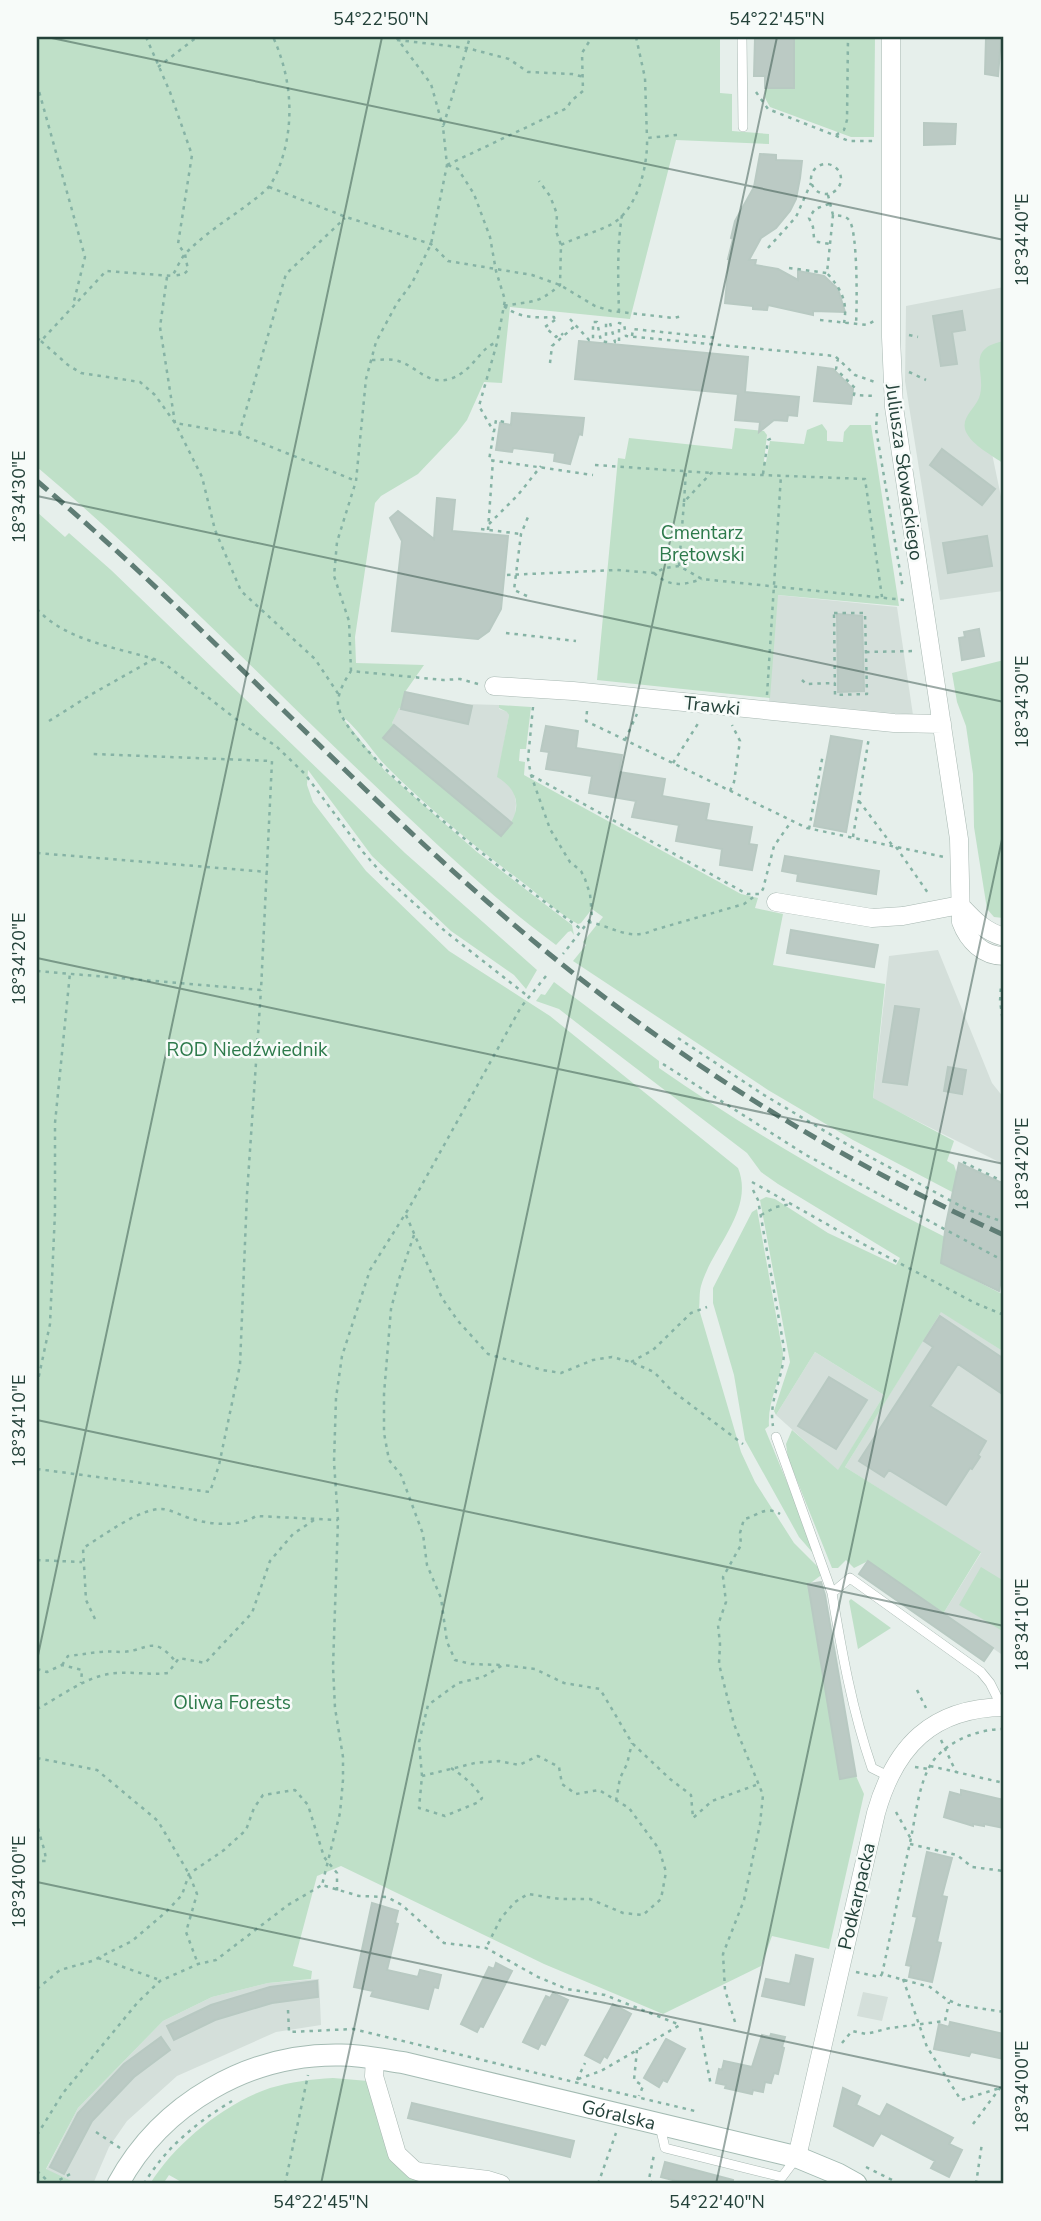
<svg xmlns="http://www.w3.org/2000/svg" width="1041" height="2221" font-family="'Nunito Sans',sans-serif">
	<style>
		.built { fill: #d4dfda }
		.green { fill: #bfe0c8 }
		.building { fill: #bbcac4; stroke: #b8c9c2; stroke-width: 2 }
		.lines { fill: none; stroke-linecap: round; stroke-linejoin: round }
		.lane-casing { stroke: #a8b8b2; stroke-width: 10 }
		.street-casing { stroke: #a8b8b2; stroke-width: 19 }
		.secondary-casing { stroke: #a4bbb3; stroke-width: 23 }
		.path { stroke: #86b3a5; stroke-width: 2.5; stroke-dasharray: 3.5 5; stroke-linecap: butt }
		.lane { stroke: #fff; stroke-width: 9 }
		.street { stroke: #fff; stroke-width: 18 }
		.secondary { stroke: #fff; stroke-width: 21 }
		.rail { stroke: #5f7d75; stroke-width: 5; stroke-dasharray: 14 7; stroke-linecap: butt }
		.ticks { fill: none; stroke: #24423a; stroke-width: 2; stroke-opacity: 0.45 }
		.labels { text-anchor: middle; stroke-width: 5; stroke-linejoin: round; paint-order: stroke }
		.street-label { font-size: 19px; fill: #24423a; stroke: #f7fbf9 }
		.park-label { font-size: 19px; fill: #2d7a4b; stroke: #f7fbf9 }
		.neatline { fill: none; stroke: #24423a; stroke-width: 2.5 }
		.ticks-label { font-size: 18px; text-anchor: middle; fill: #24423a }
	</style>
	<rect width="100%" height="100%" fill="#e6efeb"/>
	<path class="built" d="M1004,287V345L986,425L1004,511L1003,591L940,600L905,381L906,306Z
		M777,595L897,607L913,715L769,701Z
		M405,692L464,704L499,705V709L508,712L509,715L498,777L506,782L514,792L516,803L515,819L501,836L383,738L393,725L392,723Z
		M938,950L992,1083L1004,1098L1001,1163L873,1099L889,956Z
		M941,1311L1004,1352V1656L943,1614L981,1553L845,1467Z
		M815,1352L884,1395L838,1471L776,1415Z
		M319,1979L321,2025L276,2032L177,2076L127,2121L109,2147L93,2184H78L46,2170L78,2108L163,2021L212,1997L268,1983Z
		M863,1992L888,1997L882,2021L857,2016Z"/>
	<path class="green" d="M37,37H720V93L732,94V131L769,134V144L676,140L630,319L510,307L502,383L484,382L467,420L457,433L418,474L381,496L375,503L355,637L356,663L424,665L405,692L402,708H399L392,723L394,725L383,738L501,835C520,816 524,793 497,777L509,715L507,712L499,708V705L531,707L526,749H520L519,761L525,762L524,775L741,894L758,898L755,908L783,914L773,965L885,984L873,1098L954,1141L947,1161L954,1165L957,1174L954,1193L853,1140L768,1090L573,961L586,945L583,942L603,917L592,909L581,923L578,924C559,914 543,898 526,885C478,849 430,810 387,767C373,753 356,725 341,716L385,771L477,852L572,925L574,935L571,931L568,932L556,945C496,901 442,849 388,798C271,688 160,571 37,467Z
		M795,37H875L874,137H851L770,107L765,98V88H795Z
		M1004,341V464C992,455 973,446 966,432C960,418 974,410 979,398C988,373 963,349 1004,341Z
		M822,424L827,431V441L843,442L844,432L850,425H871L899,606L778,595L770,698L597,680L618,458L625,459L629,438L732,449L735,428L764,431L767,435L764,461L766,462L770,441L804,444L807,430Z
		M37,512L65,537L69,533L111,570L405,853L537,970L526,989L514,975L451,931L372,856L308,770L307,785L313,802L366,871L449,951L550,1016L738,1168C755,1210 712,1247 701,1286C699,1293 700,1301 699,1309L741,1452L755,1482L794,1543L824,1573L808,1585L841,1779L856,1776L864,1794L829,1949L772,1936L761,1966L663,2014L544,1964L341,1866L317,1876L293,1966L312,1971L311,1979L268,1983L212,1997L163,2021L78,2108L46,2169L78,2184H37Z
		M1004,660V913L1003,918L994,917L987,909L974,827L973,774L966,726L957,702L952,673Z
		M554,982L659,1061V1068C750,1131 845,1187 945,1237L941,1263L1004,1295V1352L941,1312L845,1467L981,1552L943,1614L868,1561L854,1568L846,1560L838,1568H832L788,1458L786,1444L792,1430L838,1470L884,1395L815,1352L776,1415L774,1411L790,1362L760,1200L766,1197L775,1199L828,1233L896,1265L900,1258L778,1184L761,1172L747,1153L586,1030L559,1009L536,1001L541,994L545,995Z
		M757,1209L783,1354C782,1378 767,1401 769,1426L765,1429L815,1550L812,1552L799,1537L745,1440L734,1375L713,1303V1288L752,1212Z
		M981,1567L1004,1581V1632L959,1605Z
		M851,1599L891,1628L858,1649L849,1601Z
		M333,2078L368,2081C375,2107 383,2159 406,2174C417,2182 430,2182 443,2184H185L169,2175L163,2184H150C174,2144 225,2103 270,2088C291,2082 311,2079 333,2078Z"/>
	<path class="building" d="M766,37H794V88H765V76H754L755,38Z
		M986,38H1001L998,76L985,74Z
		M924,123L956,124L955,144L924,145Z
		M760,154L776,155V160L802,161L800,178L796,199L790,211L776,228L761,238L749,260H756L755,265L778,269L798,280V271L824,276L838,289L845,312L813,311V315L768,305L767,310L753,309V306L725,303L729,259H728L733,239L731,238L735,221L754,187Z
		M962,311L965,330L952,332L957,364L941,366L933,316Z
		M579,341L748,357L745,392L799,397L797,416L788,415L787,421L774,420L759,432L760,422L735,420L738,394L575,379Z
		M818,367L833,369L853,389L851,404L814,401Z
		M512,413L584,418L582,435L579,434L570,464L554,461L555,453L513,448L512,452L496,450L500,423L511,425Z
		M942,449L995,489L982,505L930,465Z
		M437,498L455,500L452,531L508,536L501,609L489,631L478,639L392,631L402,541L390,518L398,511L434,539Z
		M987,536L992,566L948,573L943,543Z
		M837,614L862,616L864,691L838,692Z
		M979,629L984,656L962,660L959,638L965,637L964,632Z
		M405,692L472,706L468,724L401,709Z
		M394,725L512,823L501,836L383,738Z
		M546,726L578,731L576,748L622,755L619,772L665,779L662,796L709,804L706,820L752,827L749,844L757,845L752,870L720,865L722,849L676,841L679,825L632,817L636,801L589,793L592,776L546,769L549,752L541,751Z
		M831,736L862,741L846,832L814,826Z
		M785,856L879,871L876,894L797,881L798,874L782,871Z
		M791,930L878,945L874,967L787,953Z
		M895,1006L919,1009L907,1085L883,1082Z
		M948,1067L966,1070L962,1094L944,1091Z
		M959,1163L1004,1184V1262L999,1291L941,1263L946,1224Z
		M940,1316L1004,1359V1395L958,1364L930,1406L986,1441L978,1455L980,1457L972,1469L970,1468L946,1505L889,1470L884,1477L859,1461L933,1347L924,1341Z
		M829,1377L867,1400L836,1449L798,1426Z
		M868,1561L993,1648L984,1661L859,1574Z
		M821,1582L825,1595L856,1776L840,1779L808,1584Z
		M961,1790L1004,1800V1828L984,1824V1826L973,1824V1826L944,1817L950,1792L961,1795Z
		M927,1852L952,1858L942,1896L947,1897L937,1942L941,1943L932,1982L909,1977L911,1966L906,1965L917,1917L913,1916Z
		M372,1903L398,1911L395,1923L398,1924L387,1970L418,1977L420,1970L441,1975L438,1988L434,1987L428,2009L371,1996L373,1991L354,1987Z
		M796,1955L813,1959L804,2005L762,1996L766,1979L790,1984Z
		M496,1963L512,1971L483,2027L480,2026L477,2032L461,2024L489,1967L494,1969Z
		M317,1981L318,1997L272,2003L215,2020L174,2040L167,2026L211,2005L270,1987Z
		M553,1993L568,2000L545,2045L541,2043L538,2049L523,2042L546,1996L550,1998Z
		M613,2004L631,2014L607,2058L604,2056L600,2063L585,2055Z
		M950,2022L1004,2034V2059L971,2052L969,2056L934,2049L939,2024L949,2027Z
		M771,2034L785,2037L782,2047L784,2048L778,2074L774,2073L771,2083L765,2082L763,2092L753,2090L752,2094L725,2088L726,2085L716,2083L719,2069L722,2070L724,2061L752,2067L762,2035L770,2037Z
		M161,2037L170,2050L134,2077L92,2121L64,2174L50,2167L78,2113L124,2064Z
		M666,2039L685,2049L667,2082L663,2080L659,2087L644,2078Z
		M843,2088L860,2096L856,2105L880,2117L887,2104L953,2138L949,2144L962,2150L949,2177L931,2168L935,2161L881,2133L873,2146L834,2126Z
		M412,2103L574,2141L570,2157L408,2118Z
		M665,2162L733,2180L732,2184H688L661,2177Z"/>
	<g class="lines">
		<g class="lane-casing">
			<path id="lane" d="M742,37L743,127
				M776,1437L832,1593
				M888,1776L872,1768C852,1710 842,1653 832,1593L850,1578L981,1672L990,1683L1002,1707
				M660,2126L665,2148L782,2177L797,2157"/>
		</g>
		<g class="street-casing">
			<path id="street" d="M891,37V337L894,407L959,839L961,922C968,941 983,956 1004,956
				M494,686L573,691L894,723L942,724
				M776,902L872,918L903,916L960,905
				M960,905C974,920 984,931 1004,937
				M375,2058L374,2076L397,2154L414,2170L420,2172L488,2180L501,2184
				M797,2157L876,1813C895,1746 932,1708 1004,1707"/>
		</g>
		<g class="secondary-casing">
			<g id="secondary">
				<path id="s1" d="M118,2184C162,2103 250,2053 341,2055C362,2055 384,2060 405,2063L797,2157L838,2174L856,2184"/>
			</g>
		</g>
		<path class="path" d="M146,37L170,92L192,155L178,244L185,254L188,270L184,274L172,276
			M396,37L431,84L443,127
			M636,37L645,78L647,138
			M397,40L467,48L509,59L528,72L572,74L584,77
			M158,67L197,37
			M37,84L85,257L73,305
			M756,92L768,109L849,141H874
			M836,135L844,130L847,120L848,37
			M811 179a15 15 0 1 1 30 0a15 15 0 1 1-30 0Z
			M447,165L567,108L571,101L583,91L582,53L592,37
			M448,165L458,169L474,194L490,237L496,271L505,300L497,343L479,406L494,432
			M269,187L346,217L431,244L448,261L532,275L560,285L595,306L611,311L674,318L682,316
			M828,195L833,215C839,216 845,215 849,220C858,230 857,308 856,324
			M829,204L815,209L809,218L813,227L814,238L818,242L830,244
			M833,215L827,273C841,289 848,301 844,323
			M561,245C577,237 593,233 608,226C637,213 648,167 647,138L677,135
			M768,248L796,217L811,183
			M789,268L827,273
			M167,277L160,327L175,423L202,477L215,530L241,591L315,659L339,695
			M504,306C533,300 535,306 560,285L561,245L556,231L557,214L550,196L539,181
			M504,306C518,318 536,318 554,317L555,320
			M619,312C618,280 617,246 622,215
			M570,319L589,340H593V322H597L601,341L606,342V323H610L615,342L619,343V323L624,324L626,336L835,356L855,375L875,382
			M555,320L545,327L556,337L561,333L563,335
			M820,320L867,325L874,321
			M909,335L918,337
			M632,336L633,329L718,338
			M37,338L41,341L106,271L172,276C177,269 180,259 186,253C209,229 241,212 266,190C273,183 278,171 281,162C295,121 291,76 273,37
			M41,341L68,365L81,373L140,382L155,395L175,423L239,434L356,481
			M838,358L836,369L855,388L854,395L876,396
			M372,360C379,360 387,359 394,360C416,364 426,386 450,379C474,371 481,346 496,343
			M550,363L552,346L576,325
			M909,372L926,380
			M877,413L876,429L903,589
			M504,422L496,420L489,460L593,475
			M239,434L286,274L345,218
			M595,465L711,473
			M763,474L768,440L772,438
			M684,502L686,471
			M489,524L518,495L541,466
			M481,529L521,534
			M488,530L493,460
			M679,566L684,502L711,473L865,479L882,597
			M654,573C670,588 684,585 702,579
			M507,575L617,570L654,573L665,568L679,566L702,579L905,600
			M527,596L514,590L521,534L528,517
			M37,609C65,640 114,647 154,659L165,664L245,726L276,746L305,774L363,852L386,878L446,932L529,997
			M834,613H865L867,694L835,695Z
			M506,633L576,641
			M866,652L915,651
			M351,671L349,621L334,576L337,542L356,481L366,379L376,342L397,303L412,283L431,244L447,165L443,127L470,37
			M802,680L806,684L835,683
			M478,684L460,679L443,680L351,671C345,680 337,694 338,705C346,755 536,895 582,930
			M767,695L781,475
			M533,707L528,759L531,775L550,829L570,862L581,871L585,879L590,894L592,917L563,954
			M587,711L586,721L807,828L944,857
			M49,721L92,694L154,659
			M625,740L637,714
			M673,763L699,722
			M531,775L747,894H760L763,889L774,846L791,822
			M730,791L734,782L740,741L732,725
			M859,801L892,845
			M809,829L823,754
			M853,837L869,737
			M896,847L928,893
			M37,853L268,872
			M588,922C613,926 629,942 654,930L744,904L756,895
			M37,971L261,990L272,761L93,754
			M546,976L521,1007L409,1208L370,1270L342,1356L336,1398L334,1462L338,1520L333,1667L335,1708L343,1757V1780L340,1813L322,1885L359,1896L387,1897L402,1905L444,1943L486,1948L538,1977L567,1989L605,1995L680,2025
			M1004,981L1001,985L1000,1001L1004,1029
			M678,1038L764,1095L850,1146L966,1209L1004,1222
			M663,1064L806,1155L1004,1261
			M963,1162L1004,1182
			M752,1182L848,1236L975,1303L1004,1315
			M753,1190L758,1200L784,1348C785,1375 768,1399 773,1426
			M406,1215L442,1298L458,1321L488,1354L542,1370L561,1373L593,1360L612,1357L631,1362L654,1372L671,1390L743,1444
			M761,1215L776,1207L791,1204
			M414,1235L398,1282L391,1309L384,1394V1433L389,1460L401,1475L423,1534L427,1565L441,1598L447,1642L455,1660L471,1664L502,1665
			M631,1362L653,1350L691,1313L707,1307
			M37,1385L50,1324L55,1212V1123L70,973
			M37,1469L210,1492L219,1465L240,1365L247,1194L261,990
			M37,1560L82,1562
			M95,1619L86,1600L83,1548C103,1536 138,1509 161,1509C171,1509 183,1517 193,1519C211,1525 240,1527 256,1516L338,1520
			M62,1665L68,1656C79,1655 89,1653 100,1652C108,1651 115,1652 123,1652C149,1650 153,1634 176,1662
			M37,1669L47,1672L62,1665L82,1670L81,1683
			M917,1690L926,1708
			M37,1709C62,1696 88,1674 118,1673C135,1672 151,1675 168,1673L179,1658L205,1663L252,1613L270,1561L293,1534L317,1518
			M1004,1729C979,1729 949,1740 933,1761C919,1781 916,1814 911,1838C901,1883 892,1929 882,1974L930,1987L946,1999L959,2005L1004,2012
			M941,1740L956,1772
			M37,1758L97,1770L158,1821L189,1874L197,1894L186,1932L198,1964
			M930,1766L1004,1783
			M915,1767L929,1769
			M451,1768C463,1776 475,1785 482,1798L479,1802L445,1816L419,1808L422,1776L475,1763L499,1761L519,1765L538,1756L559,1767L562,1784L576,1794L599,1790L629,1808L659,1849L666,1872L661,1899L643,1915L623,1913L590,1899H560L528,1894L515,1902L501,1918L486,1948
			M422,1776L419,1742L428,1705L458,1683L483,1677L503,1665L535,1669L564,1683L600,1689L632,1743L670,1779L691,1795L693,1818L712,1801L756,1785
			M616,1801L620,1778L627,1764L632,1743
			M896,1812L911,1839
			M37,1820C38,1835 45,1846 46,1861H37
			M910,1844L957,1855L972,1867L1004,1871
			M98,1958L157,1979
			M856,1972L880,1977L882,1974
			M903,1979L927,2047L961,2100L1000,2088
			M37,1989L60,1970L92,1961L132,1941L166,1912L182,1895L189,1874L224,1850L246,1830L254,1808L263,1795L295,1790L308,1805L324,1857L337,1873V1891
			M288,2010L289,2032L353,2029L699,2112
			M735,2022L725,1990L723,1954L744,1900L760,1824L763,1795L734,1724L719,1664L720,1644L718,1625L726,1602L723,1577L741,1545L740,1533L744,1519C758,1516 765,1505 780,1514
			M700,2028L711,2086
			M842,2043L852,2031L866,2034L890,2028L945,2021L949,2002
			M637,2050L634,2080L643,2086L639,2096
			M578,2079L601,2071L680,2025
			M577,2080L585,2063
			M973,2124L1000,2088L1004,2087
			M96,2132L120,2148
			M37,2135L63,2093L138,2002L160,1981L198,1964L216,1960L288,1905L322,1885
			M866,2167L900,2184
			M37,2171L51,2184
			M52,2184L74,2172
			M144,2184C165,2148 196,2123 232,2101
			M285,2184L308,2075
			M598,2184L616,2133
			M653,2184L649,2179L654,2155
			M976,2184L982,2143"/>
		<use href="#lane" class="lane"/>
		<use href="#street" class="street"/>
		<use href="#secondary" class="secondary"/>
		<path class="rail" d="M37,481C195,614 334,768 490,904C644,1039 818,1151 1004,1235"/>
	</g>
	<path class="ticks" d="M47,37L1004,240M37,496L1004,702M37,958L1004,1164M37,1420L1004,1626M37,1660L382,37M37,1882L1004,2088M321,2184L777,37M716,2184L1004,830"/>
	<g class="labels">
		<g class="street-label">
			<text transform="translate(905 472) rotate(82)" y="7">Juliusza Słowackiego</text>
			<text transform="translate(712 705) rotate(6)" y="7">Trawki</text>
			<text transform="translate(856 1896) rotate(-77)" y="7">Podkarpacka</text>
			<text dy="7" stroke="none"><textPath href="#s1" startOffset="555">Góralska</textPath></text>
		</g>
		<g class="park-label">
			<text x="702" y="539">Cmentarz<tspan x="702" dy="22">Brętowski</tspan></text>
			<text x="247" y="1056">ROD Niedźwiednik</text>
			<text x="232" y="1709">Oliwa Forests</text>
		</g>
	</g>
	<rect width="1041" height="2221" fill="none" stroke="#f7fbf9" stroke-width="77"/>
	<rect x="38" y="38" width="964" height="2144" class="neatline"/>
	<g class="ticks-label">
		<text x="381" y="25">54°22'50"N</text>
		<text x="777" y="25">54°22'45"N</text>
		<text transform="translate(1022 240) rotate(-90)" y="6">18°34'40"E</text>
		<text transform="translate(19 497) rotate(-90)" y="6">18°34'30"E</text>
		<text transform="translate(1022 702) rotate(-90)" y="6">18°34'30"E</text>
		<text transform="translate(19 959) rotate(-90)" y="6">18°34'20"E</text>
		<text transform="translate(1022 1164) rotate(-90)" y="6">18°34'20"E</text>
		<text transform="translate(19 1421) rotate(-90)" y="6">18°34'10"E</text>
		<text transform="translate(1022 1625) rotate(-90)" y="6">18°34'10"E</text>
		<text transform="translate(19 1882) rotate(-90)" y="6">18°34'00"E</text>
		<text transform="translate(1022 2087) rotate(-90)" y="6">18°34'00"E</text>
		<text x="321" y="2208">54°22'45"N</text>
		<text x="717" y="2208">54°22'40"N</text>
	</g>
</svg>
